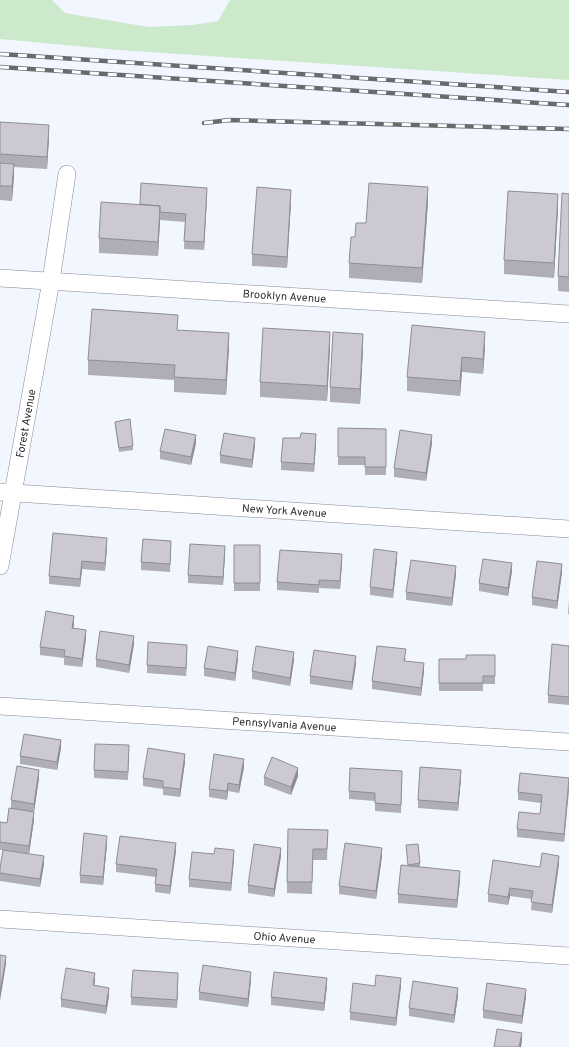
<svg xmlns="http://www.w3.org/2000/svg" width="569" height="1047" font-family="Overpass,sans-serif">
	<style>
		.green { fill: #cce9cc }
		.lines { fill: none; stroke-linecap: round; stroke-linejoin: round }
		.street-casing { stroke: #848992; stroke-width: 18 }
		.street { stroke: #fff; stroke-width: 17 }
		.rail-casing { stroke: #686a6f; stroke-width: 4.5 }
		.rail { stroke: #fff; stroke-width: 3; stroke-dasharray: 9; stroke-linecap: butt }
		.wall { fill: #afadb5 }
		.shaded-wall { fill: #8f8d94 }
		.building { fill: #ccc9d3; stroke: #8f8d94 }
		.labels { text-anchor: middle; stroke-width: 3; stroke-linejoin: round; paint-order: stroke }
		.street-label { font-size: 11px; fill: #2d2f33; stroke: #fff }
	</style>
	<rect width="100%" height="100%" fill="#f2f6fe"/>
	<path class="green" d="M0,0H52L65,13L149,27L193,25L218,21L230,0H569V80L119,50L0,39Z"/>
	<g class="lines">
		<g class="street-casing">
			<g id="street">
				<path id="s1" d="M0,278L569,314"/>
				<path id="s2" d="M0,492L569,529"/>
				<path id="s3" d="M0,566L51,281L67,174"/>
				<path id="s4" d="M0,706L569,742"/>
				<path id="s5" d="M0,919L569,956"/>
			</g>
		</g>
		<use href="#street" class="street"/>
		<g class="rail-casing">
			<path id="rail" d="M0,54L569,92
				M0,67L569,105
				M204,123L230,120L569,129"/>
		</g>
		<use href="#rail" class="rail"/>
	</g>
	<path class="wall" d="M0,122L49,137L47,169L14,167L12,201L0,200Z
		M569,194V292L558,291V276Z
		M207,196L204,250L184,249L185,222L160,220L158,256L99,253V238L140,204Z
		M291,201L287,268L252,266V254Z
		M428,202L422,283L349,278V263L355,237L366,223Z
		M558,208L554,278L504,274V260Z
		M178,330L229,347L226,395L174,392V380L88,375V360Z
		M330,347L327,401L260,397V382Z
		M485,347L483,374L462,372L460,396L407,391V377Z
		M363,349L360,404L330,402V387Z
		M115,422L133,446V450L119,452L115,426Z
		M338,428L386,429V475H365V465H338Z
		M316,442L314,472L281,470V462Z
		M196,443L191,465L160,459V451Z
		M432,443L426,481L394,477V468Z
		M255,446L252,468L220,463V455Z
		M234,545H260V591H234Z
		M107,546L105,571L82,569L80,587L49,584V576Z
		M171,549L170,572L141,570V562Z
		M225,554L223,585L188,583V575Z
		M397,560L393,598L370,595V587Z
		M342,562L340,589L319,588V593L277,590V582Z
		M512,571L508,596L479,591V583Z
		M562,572L557,609L532,605V597Z
		M456,574L452,606L406,600V592Z
		M569,599V614H568Z
		M74,624L73,628L86,638L82,667L64,665V658L40,655V647Z
		M134,644L129,673L96,667V659Z
		M569,646V705L548,703V695Z
		M187,653L186,676L147,673V665Z
		M495,655V684H483V691H439V659H466Z
		M406,658L405,661L424,671L421,696L372,689V681Z
		M238,659L235,681L204,676V668Z
		M294,660L290,686L252,679V671Z
		M356,664L352,690L310,684V676Z
		M61,748L57,770L20,764V756Z
		M129,753L128,780L94,778V770Z
		M185,762L180,797L163,795V789L143,786V778Z
		M244,767L239,793L228,791L227,800L209,797V789Z
		M298,776L291,795L264,785V777Z
		M39,778L34,812V820L29,854L44,864L40,887L0,881V868L3,850H0V822L7,823L11,808V800Z
		M461,778L458,811L418,808V800Z
		M569,778L564,842L517,837V829L540,814L541,803L518,800V792Z
		M402,779L401,813L375,811V801L349,799V791Z
		M328,830L327,860H313L312,894L287,893V882Z
		M107,844L103,885L80,883V875Z
		M406,845L420,863V867L460,879L457,908L398,903V894L408,865Z
		M176,851L170,894L155,892V884L156,877L116,872V864Z
		M281,856L274,897L248,893V885Z
		M382,856L376,899L339,894V886Z
		M234,858L231,891L189,887V879Z
		M559,864L552,913L531,910L532,899L510,896L508,905L488,902V894L540,867Z
		M251,980L248,1007L199,1000V992Z
		M95,981L94,985L109,996L106,1014L61,1007V999Z
		M178,981L177,1008L131,1005V997Z
		M327,986L324,1011L271,1005V997Z
		M375,986H401L396,1026L350,1020V1012Z
		M458,996L454,1023L409,1016V1008Z
		M526,997L522,1024L483,1018V1010Z"/>
	<path class="shaded-wall" d="M49,125V137L47,169V157Z
		M14,164V178L12,201V186Z
		M428,187V202L422,283V268Z
		M207,188V196L204,250V242Z
		M291,190V201L287,268V257Z
		M558,194V208L554,278V263Z
		M160,206V220L158,256V242Z
		M330,332V347L327,401V386Z
		M485,332V347L483,374V359Z
		M229,333V347L226,395V380Z
		M363,334V349L360,404V389Z
		M462,357V372L460,396V381Z
		M316,434V442L314,472V464Z
		M196,435V443L191,465V457Z
		M432,435V443L426,481V473Z
		M255,438V446L252,468V460Z
		M107,538V546L105,571V563Z
		M225,546V554L223,585V577Z
		M397,552V560L393,598V590Z
		M342,554V562L340,589V581Z
		M82,561V569L80,587V579Z
		M512,563V571L508,596V588Z
		M562,564V572L557,609V601Z
		M456,566V574L452,606V598Z
		M74,616V624L72,636V628Z
		M86,630V638L82,667V659Z
		M134,636V644L129,673V665Z
		M187,645V653L186,676V668Z
		M238,651V659L235,681V673Z
		M294,652V660L290,686V678Z
		M356,656V664L352,690V682Z
		M424,663V671L421,696V688Z
		M61,740V748L57,770V762Z
		M185,754V762L180,797V789Z
		M244,759V767L239,793V785Z
		M298,768V776L291,795V787Z
		M39,770V778L34,812V804Z
		M461,770V778L458,811V803Z
		M569,782V790L564,842V834Z
		M228,783V791L227,800V791Z
		M34,812V820L29,854V846Z
		M107,836V844L103,885V877Z
		M176,843V851L170,894V886Z
		M281,848V856L274,897V889Z
		M382,848V856L376,899V891Z
		M234,850V858L231,891V883Z
		M44,856V864L40,887V879Z
		M559,856V864L552,913V905Z
		M460,871V879L457,908V900Z
		M510,888V896L508,905V897Z
		M6,956V964L0,1001V993Z
		M251,972V980L248,1007V999Z
		M95,973V981L93,993V985Z
		M178,973V981L177,1008V1000Z
		M327,978V986L324,1011V1003Z
		M401,978V986L396,1026V1018Z
		M109,988V996L106,1014V1006Z
		M458,988V996L454,1023V1015Z
		M526,989V997L522,1024V1016Z
		M522,1033V1041L521,1047H519Z"/>
	<path class="building" d="M0,122L49,125L47,157L0,154Z
		M0,163L14,164L12,186H0Z
		M141,183L207,188L204,242L184,241L186,214L160,212V206L140,204Z
		M369,183L428,187L422,268L349,263L351,237H355L356,223H366Z
		M257,187L291,190L287,257L252,254Z
		M508,191L558,194L554,263L504,260Z
		M562,193L569,194V277L558,276Z
		M101,202L160,206L158,242L99,238Z
		M92,309L178,315L177,330L229,333L226,380L174,377L175,365L88,360Z
		M412,325L485,332L483,359L462,357L460,381L407,377Z
		M263,328L330,332L327,386L260,382Z
		M333,332L363,334L360,389L330,387Z
		M130,419L133,446L119,448L115,422Z
		M338,428L386,429V467H365V457H338Z
		M165,429L196,435L191,457L160,451Z
		M400,430L432,435L426,473L394,468Z
		M224,433L255,438L252,460L220,455Z
		M301,433L316,434L314,464L281,462L283,438H300Z
		M53,533L107,538L105,563L82,561L80,579L49,576Z
		M143,539L171,541L170,564L141,562Z
		M190,544L225,546L223,577L188,575Z
		M234,545H260V583H234Z
		M374,549L397,552L393,590L370,587Z
		M280,550L342,554L340,581L319,580V585L277,582Z
		M483,559L512,563L508,588L479,583Z
		M411,560L456,566L452,598L406,592Z
		M537,561L562,564L557,601L532,597Z
		M46,611L74,616L72,628L86,630L82,659L64,656L65,650L40,647Z
		M100,631L134,636L129,665L96,659Z
		M148,642L187,645L186,668L147,665Z
		M552,644L569,646V697L548,695Z
		M208,646L238,651L235,673L204,668Z
		M256,646L294,652L290,678L252,671Z
		M377,646L406,649L404,661L424,663L421,688L372,681Z
		M314,650L356,656L352,682L310,676Z
		M466,655H495V676H483V683H439V659H466Z
		M24,734L61,740L57,762L20,756Z
		M95,744L129,745L128,772L94,770Z
		M148,748L185,754L180,789L163,787V781L143,778Z
		M214,754L244,759L239,785L228,783L227,791L209,789Z
		M272,757L298,768L291,787L264,777Z
		M17,766L39,770L34,804L11,800Z
		M420,767L461,770L458,803L418,800Z
		M350,768L402,771L401,805L375,803V793L349,791Z
		M520,773L569,778L564,834L517,829L519,812L540,814L542,795L518,792Z
		M9,808L34,812L29,846L0,842V822L7,823Z
		M288,829L328,830L327,849H313L312,882H287Z
		M84,833L107,836L103,877L80,875Z
		M120,836L176,843L170,886L155,884L157,869L116,864Z
		M345,843L382,848L376,891L339,886Z
		M254,844L281,848L274,889L248,885Z
		M418,844L420,863L408,865L406,845Z
		M215,848L234,850L231,883L189,879L192,852L214,854Z
		M3,850L44,856L40,879L0,873V868Z
		M542,853L559,856L552,905L531,902L533,891L510,888L508,897L488,894L493,860L540,867Z
		M401,865L460,871L457,900L398,894Z
		M0,955L6,956L0,993Z
		M203,965L251,972L248,999L199,992Z
		M66,968L95,973L93,985L109,988L106,1006L61,999Z
		M133,970L178,973L177,1000L131,997Z
		M274,972L327,978L324,1003L271,997Z
		M376,975L401,978L396,1018L350,1012L353,983L375,986Z
		M413,981L458,988L454,1015L409,1008Z
		M487,983L526,989L522,1016L483,1010Z
		M497,1029L522,1033L519,1047H494Z"/>
	<g class="labels">
		<g class="street-label">
			<text dy="4" stroke="none"><textPath href="#s1" startOffset="285">Brooklyn Avenue</textPath></text>
			<text dy="4" stroke="none"><textPath href="#s3" startOffset="145">Forest Avenue</textPath></text>
			<text dy="4" stroke="none"><textPath href="#s2" startOffset="285">New York Avenue</textPath></text>
			<text dy="4" stroke="none"><textPath href="#s4" startOffset="285">Pennsylvania Avenue</textPath></text>
			<text dy="4" stroke="none"><textPath href="#s5" startOffset="285">Ohio Avenue</textPath></text>
		</g>
	</g>
</svg>
